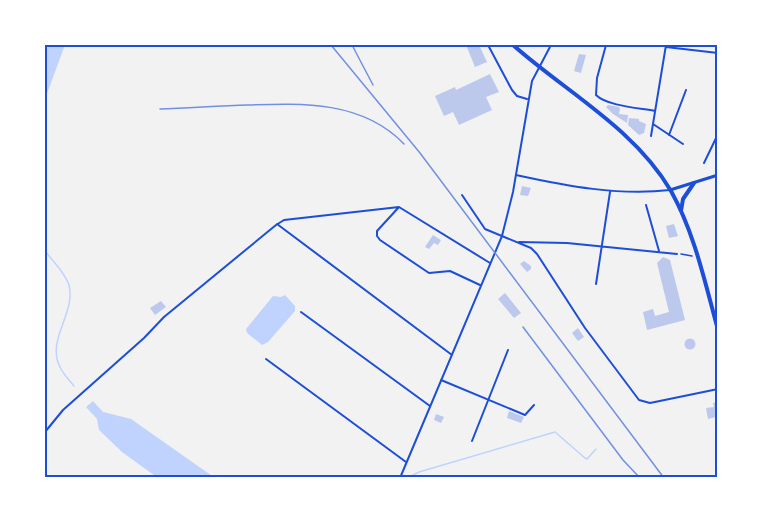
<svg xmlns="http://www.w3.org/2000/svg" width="763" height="523" font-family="Helvetica,sans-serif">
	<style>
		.water { fill: #bfd3fe }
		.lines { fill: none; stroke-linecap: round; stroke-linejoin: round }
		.stream { stroke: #bfd3fe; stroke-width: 1.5 }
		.building { fill: #bdc9ec }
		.path { stroke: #1d4ed8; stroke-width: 1.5 }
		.minor { stroke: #1d4ed8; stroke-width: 2 }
		.tertiary { stroke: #1d4ed8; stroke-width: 3 }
		.primary { stroke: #1d4ed8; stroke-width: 4 }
		.rail { stroke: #7290e2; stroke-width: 1.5 }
		.neatline { fill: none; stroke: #1d4ed8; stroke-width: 2 }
	</style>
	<rect width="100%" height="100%" fill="#f2f2f2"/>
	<path class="water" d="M45,45H65L45,99Z
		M285,295L295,306V311L268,342L262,345L247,333L246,329L273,296L281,297Z
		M93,401L103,412L131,419L215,478H158L122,452L99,430L97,419L86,407Z"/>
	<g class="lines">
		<path class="stream" d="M45,251C53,261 65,273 69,285C76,314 46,339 60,367C63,374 69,380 74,386
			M413,478V475L419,472L555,432L585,458L587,459L596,449"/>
	</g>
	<path class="building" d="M466,45H479L487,62L475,67Z
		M579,54L586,55L581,73L574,71Z
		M490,74L499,92L486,97L492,110L459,125L453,112L444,116L435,96L455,87L456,90Z
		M608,105L619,107L620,109L619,114L628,115L627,123L613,114L606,107Z
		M629,118L639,119V121L646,124L644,133L639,135L628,125Z
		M522,186L531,188L528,196L520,195Z
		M674,224L678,236L669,238L666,226Z
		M433,235L441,240L438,245L434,243L429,249L425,247Z
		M663,257L670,260L685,320L647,330L643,312L653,309L655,316L669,312L657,263Z
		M524,261L531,266V269L527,272L520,264Z
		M505,293L521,313L514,318L498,299Z
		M161,301L166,307L155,315L150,308Z
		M578,328L584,337L578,341L572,333Z
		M684.5 344a5.5 5.5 0 1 1 11 0a5.5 5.5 0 1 1-11 0Z
		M718,402V423H717L716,417L708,419L706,408L714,407L713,403Z
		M509,411L524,417L521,423L507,418Z
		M436,414L444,417L441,423L434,420Z"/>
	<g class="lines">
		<path class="path" d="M681,254L692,256"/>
		<path class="minor" d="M488,45L512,90L517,96L527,99
			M606,45L597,78L596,95C607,106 639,108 655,111
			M666,47L718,53
			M653,124L683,144
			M669,135L686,90
			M651,136L666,45
			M704,163L718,134
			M516,175C566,186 619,196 670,190
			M462,195L485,229L531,248L537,254L585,328L639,400L650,403L718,389
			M646,205L659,251
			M399,207L377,231V236L380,240L429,273L450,271L480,285
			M277,224L452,355
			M519,242L567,243L677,254
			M596,284L610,192
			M301,312L430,406
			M266,359L406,462
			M441,380L525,415L534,405
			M45,432L63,410L144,338L164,317L276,225L284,220L399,207L490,263
			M472,441L508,350
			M400,478L502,236L513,192L532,81L551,45"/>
		<path class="tertiary" d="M670,190L718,175"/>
		<path class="primary" d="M513,45C566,92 634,128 671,191C695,234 705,283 718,330
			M681,211L683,199L694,183"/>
		<path class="rail" d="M331,45L420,153L664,478
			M352,45L373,85
			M160,109C189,108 218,106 248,105C303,103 363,101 404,144
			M523,327L623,460L640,478"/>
	</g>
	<rect width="763" height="523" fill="none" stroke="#ffffff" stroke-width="93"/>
	<rect x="46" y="46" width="670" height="430" class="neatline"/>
</svg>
